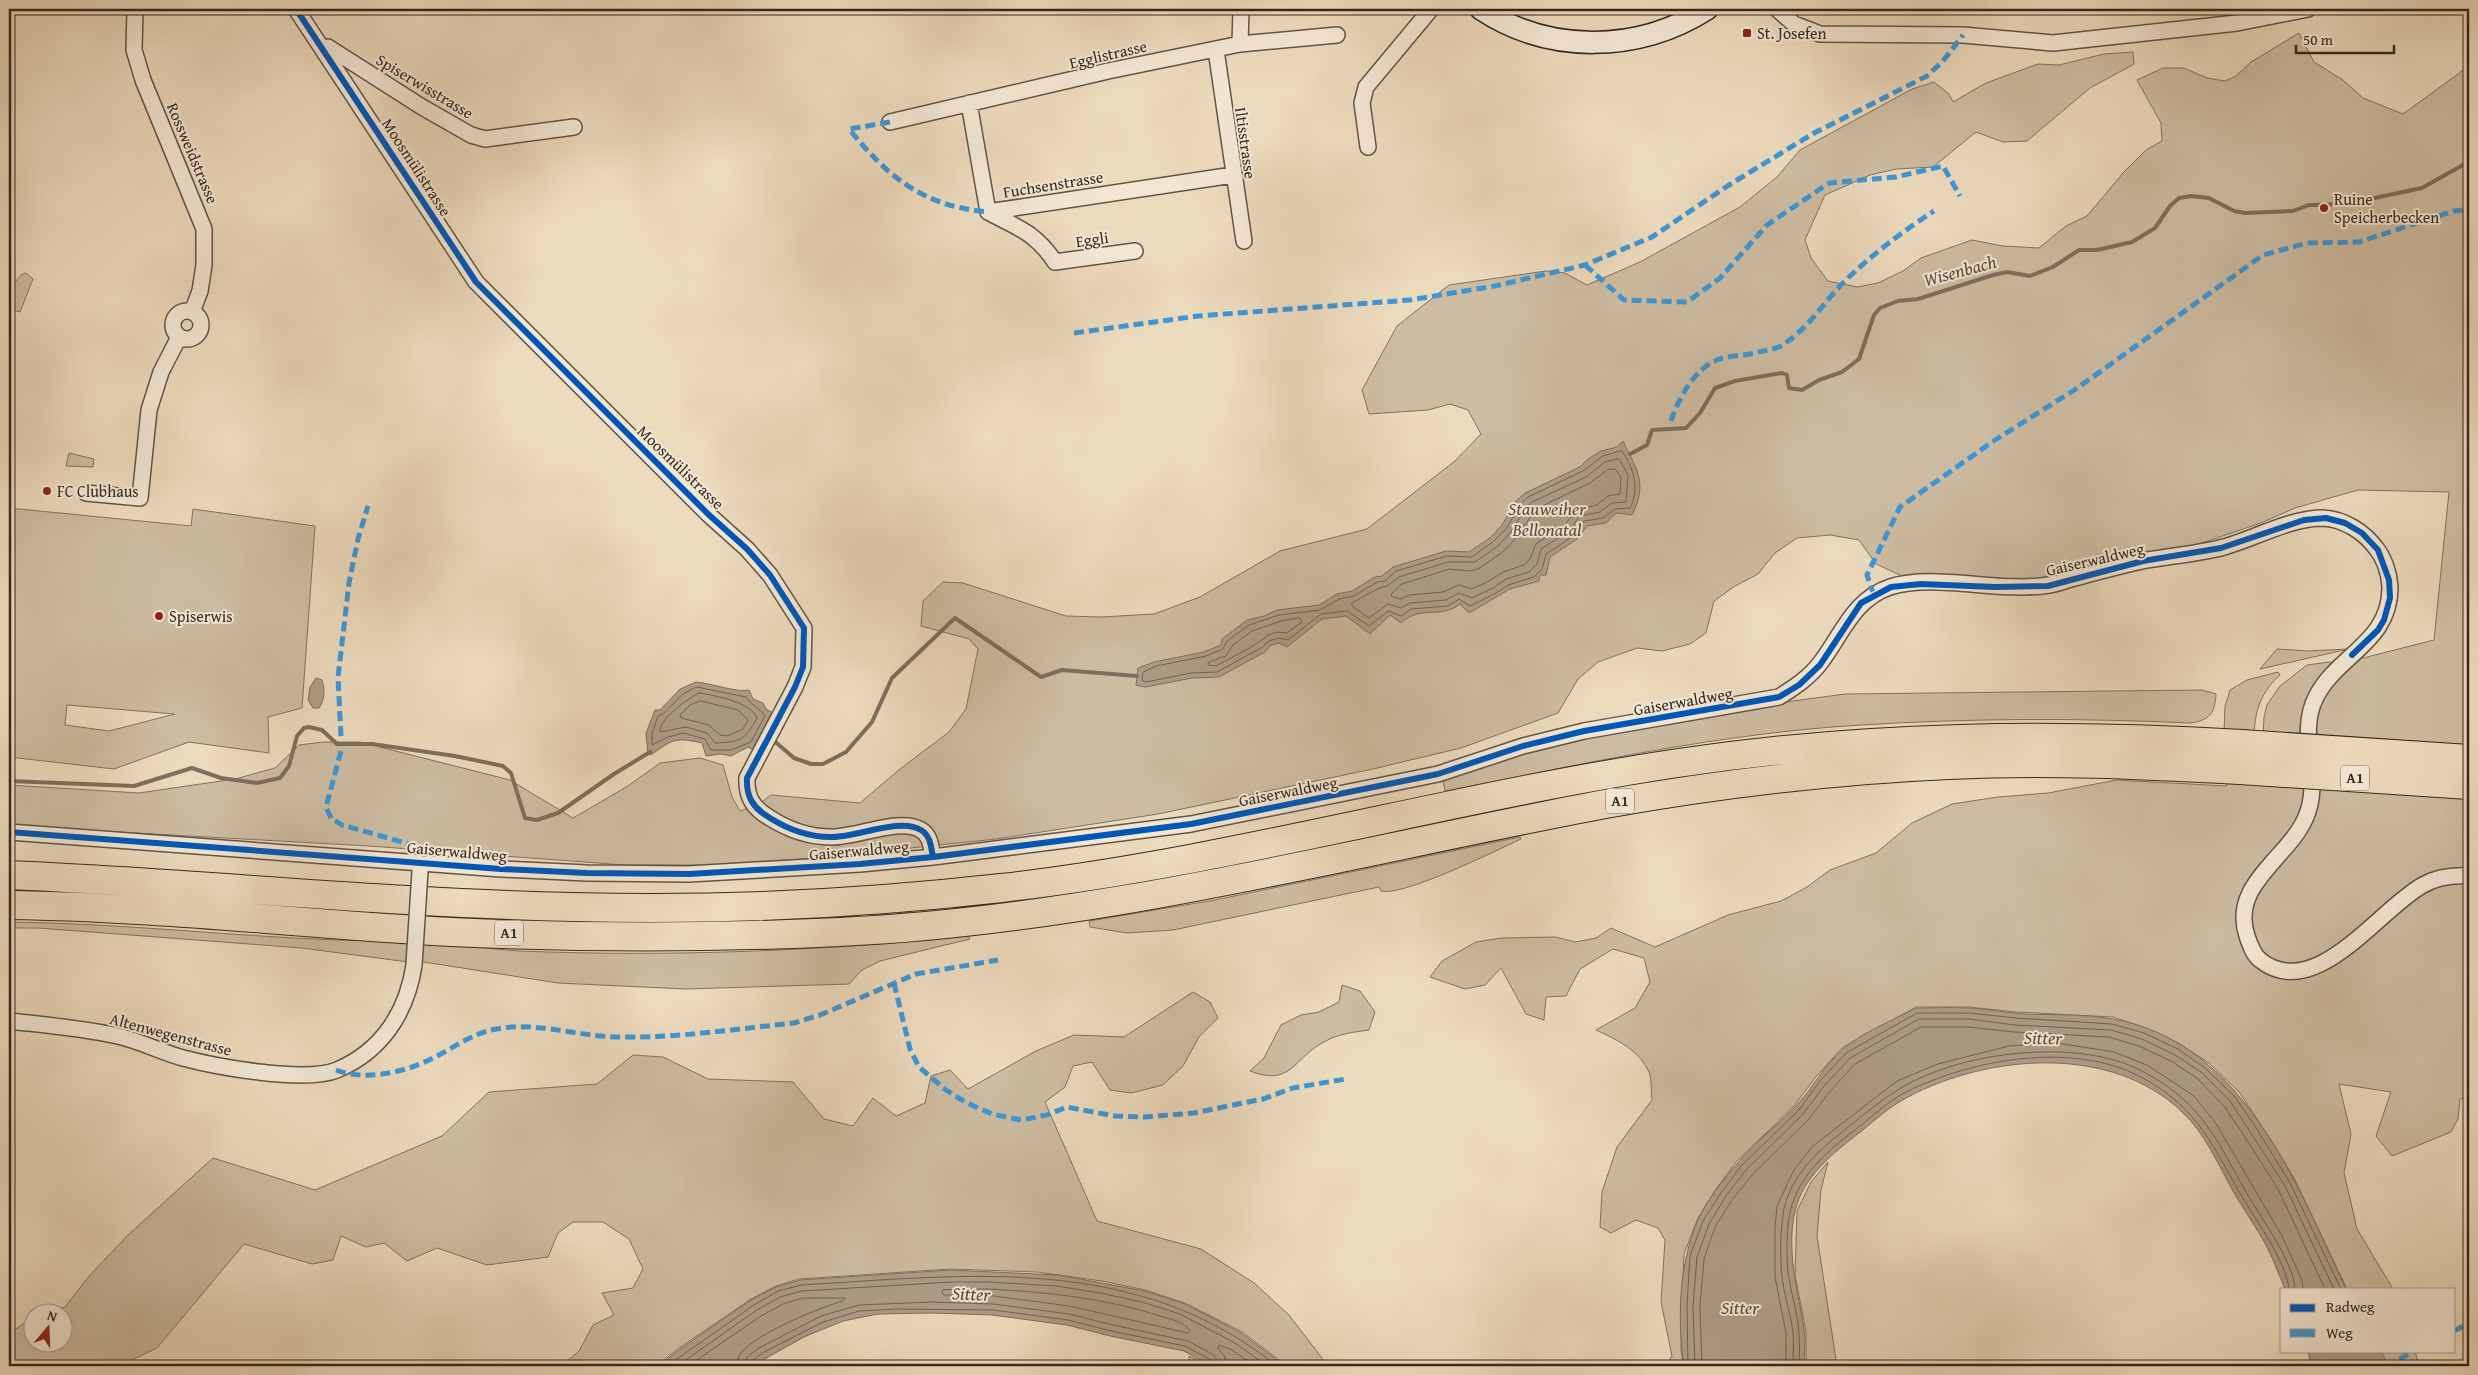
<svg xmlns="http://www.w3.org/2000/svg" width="2478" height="1375" font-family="'Gentium Book Plus',serif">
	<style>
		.green { fill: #cdbca2; stroke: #807260; fill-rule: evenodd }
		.water { fill: #ad9d87; stroke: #7d6e5d }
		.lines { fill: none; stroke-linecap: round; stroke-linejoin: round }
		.shore { stroke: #706253; stroke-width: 1 }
		.stream { stroke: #7d6e5d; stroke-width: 4 }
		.street-casing { stroke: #625446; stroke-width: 18 }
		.secondary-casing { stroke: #34281f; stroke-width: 24 }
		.highway-casing { stroke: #34281f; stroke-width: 30 }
		.street { stroke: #f3e7d4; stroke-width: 15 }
		.secondary { stroke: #f3e7d4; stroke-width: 21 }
		.highway { stroke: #ecdabd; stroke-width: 28 }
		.street-bridge-casing { stroke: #625446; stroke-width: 18; stroke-linecap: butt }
		.highway-bridge-casing { stroke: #34281f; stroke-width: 30; stroke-linecap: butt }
		.street-bridge { stroke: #f3e7d4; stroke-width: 15 }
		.highway-bridge { stroke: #ecdabd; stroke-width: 28 }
		.quiet { stroke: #3d96d5; stroke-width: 5; stroke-dasharray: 10 5; stroke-linecap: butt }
		.cycleway-casing { stroke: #f3e7d4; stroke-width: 9 }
		.cycleway { stroke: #0057b8; stroke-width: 6 }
		.poi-dot { fill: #8f2418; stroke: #f3e7d4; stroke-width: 2 }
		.labels { text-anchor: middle; stroke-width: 4; stroke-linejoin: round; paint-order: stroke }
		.shield { fill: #f3e7d4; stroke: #6d6155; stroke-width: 1 }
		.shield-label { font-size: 15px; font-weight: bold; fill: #34281f }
		.poi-label { font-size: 16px; fill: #34281f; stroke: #f3e7d4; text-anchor: start }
		.street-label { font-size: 16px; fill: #34281f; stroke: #f3e7d4 }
		.water-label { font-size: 18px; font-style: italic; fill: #584b3e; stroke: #f3e7d4 }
	</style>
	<rect width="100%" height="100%" fill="#ecdabd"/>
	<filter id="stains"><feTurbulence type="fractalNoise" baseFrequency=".004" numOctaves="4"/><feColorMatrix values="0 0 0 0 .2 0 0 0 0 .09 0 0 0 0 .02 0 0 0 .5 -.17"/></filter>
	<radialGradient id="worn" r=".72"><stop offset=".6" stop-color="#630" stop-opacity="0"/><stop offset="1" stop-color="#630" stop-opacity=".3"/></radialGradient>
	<path class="green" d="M2299,33L2314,62L2343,80L2363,98L2403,114L2469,66V752L2316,742L2315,717L2325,690L2355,660L2434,640L2449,492L2358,490L2295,508L2261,523L2187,548L2092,571L2033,580L1964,581L1902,576L1876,564L1859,540L1830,535L1797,538L1775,553L1758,574L1735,586L1714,601L1706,633L1690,644L1662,651L1637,648L1598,662L1578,679L1558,713L1461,748L1373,769L1158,814L996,839L807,859L705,865H625L369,846L9,826V785L139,793L235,779L275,768L299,745L324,742H360L510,780L573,818L628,786L660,763L700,758L723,765L732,797L740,811L758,805L771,795L860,803L900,769L949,732L966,709L978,649L969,639L921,626L923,601L943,582L963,583L1066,616L1101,617L1154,614L1200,597L1280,551L1367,529L1455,461L1481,434L1468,410L1450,404L1428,410L1369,414L1362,390L1397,326L1449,285L1546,271L1565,273L1587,285L1640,262L1740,207L1777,177L1800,150L1912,89L1934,82L1949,94L1953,102L1986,83L2038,64L2059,65L2104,54L2133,52L2134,64L2090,88L2027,141L2003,142L1976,132L1933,167L1896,169L1870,175L1825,195L1805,240L1811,258L1828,281L1857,287L1878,283L1903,271L1921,258L1972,240L2003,246L2039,248L2066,226L2087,216L2124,172L2146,150L2162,141L2161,123L2137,80L2163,68H2184L2207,78L2225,81L2236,76L2251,62Z
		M26,273L33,279L20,312L9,309V289L22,274Z
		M69,453L94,459L93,467L66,466Z
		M9,508L191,526L193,509L315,526L302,708L268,717L269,753L189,742L114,769L9,757ZM67,705L174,714H175L109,731L65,725Z
		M2277,649L2308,651L2349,649L2260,669Z
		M2330,662L2335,664L2302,717L2299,739L2263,737L2264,717L2267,705L2280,686L2307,665Z
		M2278,672L2280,675C2261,692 2255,710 2254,735L2224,734L2225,706L2230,690L2247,680Z
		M2202,690L2216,694C2215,713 2210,720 2191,723C2081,718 1972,718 1862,725C1721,733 1583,764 1445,791L1443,780L1522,750L1581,737L1763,705L1845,694Z
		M2117,780L2226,786L2227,782L2469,792V1095L2460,1099L2458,1119L2451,1132L2392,1156L2376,1136L2391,1092L2339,1084L2351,1134L2344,1173L2357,1229L2393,1289H2347L2295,1180L2276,1148L2240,1093L2209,1063L2180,1044L2146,1028L2113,1017L2016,1012L1969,1007H1916L1842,1048L1815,1078L1794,1106L1736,1162L1716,1189L1698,1218L1684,1254L1682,1305L1681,1351L1684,1366H1666L1672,1356L1661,1302L1665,1240L1658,1228L1636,1220L1611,1233L1600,1227L1602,1192L1617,1147L1652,1100C1651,1092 1652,1079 1649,1072C1639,1050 1616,1039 1596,1030L1635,1008L1650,982L1644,958L1613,949L1580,969L1566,996L1546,997L1544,1020L1526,1014L1501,968L1485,985L1465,989L1430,977L1442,961L1476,942L1501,938L1555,937L1575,942L1596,938L1611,928L1655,947L1728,915L1781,901L1807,887L1830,870L1876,853L1912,823L1952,804L1998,797L2048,793Z
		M1520,837L1521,839C1497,850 1403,897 1381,891L1379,887L1173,930L1127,933L1090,927L1089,921L1215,900Z
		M9,922C118,923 228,936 337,940C360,941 382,939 405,939C443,941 482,949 520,951C670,957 820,951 969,936L970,939L880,961L862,970L849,984L686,989L558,983L411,960L408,962L302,948L38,928H9Z
		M1342,985L1360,991L1375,1012L1369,1030C1354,1032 1337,1034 1324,1042C1292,1059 1292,1087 1250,1071L1264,1058L1281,1025L1301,1015L1319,1012L1339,1002Z
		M1193,992L1210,1002L1218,1018L1199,1037L1183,1066L1163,1085L1131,1093L1110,1090L1092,1062L1073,1066L1065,1087L1045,1102L1097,1221L1201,1249L1254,1283L1289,1315L1328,1366H1287L1242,1332L1185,1303L1145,1290L1102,1281L1037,1272L950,1269L799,1279L776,1286L751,1299L679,1348L657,1366H561L579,1351L593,1325L614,1315L602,1293L633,1288L643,1269L629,1239L603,1222H573L558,1233L548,1257L487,1265L437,1248L407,1261L384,1243L366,1247L341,1236L333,1260L312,1264L244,1244L157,1348L119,1366H9V1334L32,1317V1342H62V1312H48L65,1307L90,1275L128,1235L213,1158L315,1190L442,1136L489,1092L597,1084L633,1055L663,1057L708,1079L793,1082L824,1119L853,1126L873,1098L896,1116L925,1103L931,1076L950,1070L968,1089L1036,1051L1074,1035L1124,1037Z
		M1828,1162L1821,1190L1817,1236L1837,1366H1806V1331L1795,1276L1797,1211L1811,1182Z
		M2380,1351H2415L2419,1366H2389Z
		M1189,1356L1209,1366H1185L1189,1362Z"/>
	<path class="water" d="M1623,441C1637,471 1648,482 1632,515L1616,513L1606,523L1587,526L1577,539L1550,557L1546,575H1540L1539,581L1510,589L1469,613L1460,604C1439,620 1423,604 1401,623L1390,615L1370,634L1346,616L1322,619L1287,647L1279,643L1271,645L1265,652L1219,677L1192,678L1145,687L1136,685L1138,668L1154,662L1204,652L1221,645L1222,639L1247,620L1264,616L1277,610L1319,605L1337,594L1352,591L1375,577L1382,576L1393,567L1446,551L1469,552L1491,537L1502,525L1516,501L1525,493L1580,467L1588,459L1601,451L1617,447Z
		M316,678L322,680C325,689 325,700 319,708H313L308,700L310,687Z
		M696,682C710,683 738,693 749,690L753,699L763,703L766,709L773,713L753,750L748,747L731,756L721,754L706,756L702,743C675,737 673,739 651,755L648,754L646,733L655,710H660L680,689Z
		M1916,1008C1933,1008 1951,1007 1969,1008C1988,1009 2007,1013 2025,1014C2054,1015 2085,1014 2113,1019C2243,1042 2296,1183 2346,1289H2285C2279,1275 2274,1261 2267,1247C2257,1228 2244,1210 2233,1191C2218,1164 2205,1133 2182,1112C2112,1044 1989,1054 1908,1097C1890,1106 1874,1121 1859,1133C1832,1154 1803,1177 1795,1211C1786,1251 1798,1291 1804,1329C1806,1341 1804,1354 1804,1366H1684C1677,1320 1679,1263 1698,1220C1707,1200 1723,1180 1737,1164C1754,1143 1775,1127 1794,1108C1812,1090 1823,1066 1843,1049C1863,1032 1892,1021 1916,1008Z
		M951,1270L1058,1275L1145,1291L1185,1304L1241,1333L1285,1366H1211L1184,1351L1110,1336L1067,1325L992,1315L932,1313L878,1314L843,1321L804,1337L752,1366H659L680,1349L751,1300L776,1287L800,1280Z
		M2308,1351H2380L2390,1366H2311Z"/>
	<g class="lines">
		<path class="shore" d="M1622,451C1634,469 1640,488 1630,508L1615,509L1603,518L1584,521L1573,536L1546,554L1542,569L1534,577L1508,585L1496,593L1470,606L1459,599L1448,606L1411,609L1401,616L1388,611L1369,626L1347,611L1321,614L1288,640L1278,638L1269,641L1261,648L1217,672L1191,673L1146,682L1142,680L1143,672L1156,666L1206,656L1223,649L1227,641L1249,625L1279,615L1320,610L1339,599L1354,596L1377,582L1385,581L1396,571L1447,556L1472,557L1494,541L1506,529L1520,505L1528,497L1583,471L1603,456Z
			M1619,459L1628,475L1626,502L1612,503L1600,512L1580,516L1569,531L1541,549L1537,564L1529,572L1506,579L1493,588L1472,598L1459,593L1446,600L1410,603L1401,608L1388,604L1369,618L1352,606V603L1379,588L1387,586L1399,577L1448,562H1475L1498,546L1510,533L1525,509L1532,502L1586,477L1605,462Z
			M1615,469L1621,477L1620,494L1608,496L1597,505L1576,510L1564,526L1536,544L1530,559L1524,565L1503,572L1489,581L1472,589L1459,585L1443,592L1410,595L1400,599L1391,596L1392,593L1402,584L1449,569L1469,571L1478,569L1503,552L1515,539L1536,509L1590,483L1607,470Z
			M1300,618L1302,622L1287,633C1269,630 1269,636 1256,644C1243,652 1229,659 1216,666L1208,665L1209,662L1226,656L1233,645L1252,631L1281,621Z
			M697,687L746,697C751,705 760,708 765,716L751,742L731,750H711L705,739L683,733L668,737L652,745V733L658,716L663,714L683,694Z
			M699,693C715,695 752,703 757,718C745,741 739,742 715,743L707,733L686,727L660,732C659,719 687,699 699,693Z
			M701,701L738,710L748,720L743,729L727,736L720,735L709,725L681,718L680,715L690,705Z
			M988,1289C1047,1292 1104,1298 1160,1316C1170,1319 1185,1322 1190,1331L1188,1333L1069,1306L994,1296L944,1295L942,1293L943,1290Z
			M667,1366L754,1305L778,1291L801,1285C969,1275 1136,1253 1277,1366
			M677,1366L757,1310L780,1297L802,1291L951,1282H988L1056,1286L1100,1293L1142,1302L1180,1314L1235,1343L1267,1366
			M688,1366L761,1316L783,1304L803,1298H845L843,1301C818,1308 758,1333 742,1352C738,1356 737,1361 737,1366
			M744,1366L747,1357L759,1348L821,1316L859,1305L932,1302L993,1304L1069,1314L1113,1325L1188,1341L1214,1355L1219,1366
			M750,1366L752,1361L762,1353L823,1322L859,1311L896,1309L993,1310L1068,1320L1111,1331L1185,1346L1211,1360L1213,1366
			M1227,1366L1225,1357L1218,1348L1219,1345L1232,1350L1255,1366
			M1688,1366L1687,1305L1690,1256L1703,1221L1721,1193L1741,1166L1799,1110L1820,1081L1846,1053L1917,1013H1969L2016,1018L2112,1024L2144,1033L2178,1049L2205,1068L2235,1097L2255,1126L2290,1183L2341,1289
			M1695,1366L1693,1306L1697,1257L1709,1224L1726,1196L1746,1170L1803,1114L1825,1085L1850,1058L1919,1019H1969L2015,1025L2111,1030L2142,1039L2175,1055L2201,1072L2230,1101L2249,1130L2285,1186L2334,1289
			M1702,1366L1700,1306L1704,1259L1715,1227L1732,1200L1752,1175L1808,1120L1831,1090L1855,1064L1921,1027H1968L2014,1032L2109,1037L2139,1046L2171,1061L2197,1078L2224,1106L2243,1134L2278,1189L2325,1289
			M1786,1366V1333L1775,1277V1228L1777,1206L1794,1170L1813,1146L1897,1081L1938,1064L2009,1046L2057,1043L2114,1052L2147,1065L2194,1096L2215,1122L2282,1236L2302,1280L2303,1289
			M1793,1366C1793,1355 1794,1343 1793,1332C1791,1314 1784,1296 1782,1277C1780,1256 1780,1230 1784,1209C1791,1175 1820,1149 1846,1129C1863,1115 1881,1100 1901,1088C1962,1051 2080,1037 2144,1072C2203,1104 2216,1139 2247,1194C2261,1217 2294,1263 2295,1289
			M1800,1366C1799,1355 1800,1344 1799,1333C1798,1315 1792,1297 1789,1279C1786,1262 1786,1225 1791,1208C1801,1173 1828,1151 1856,1129C1872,1117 1888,1101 1906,1092C1972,1059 2073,1041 2141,1077C2200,1109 2212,1146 2244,1200C2258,1223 2286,1262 2289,1289"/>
		<path class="stream" d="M1630,454L1647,445L1652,430L1686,428L1700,413L1715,388L1735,381L1782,373L1787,375L1789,388L1802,390L1819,380L1842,372L1859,359L1874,315L1880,308L1898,301L1918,299L1993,275L2007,272L2030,276L2053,267L2079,250H2097L2132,242L2155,228L2170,206L2179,198L2191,196L2209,198L2234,211L2245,213L2293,211L2309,205L2346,204L2422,188L2463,165L2469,164
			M772,739L794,758L811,764H823L846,752L872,722L892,678L955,618L1041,677L1062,670L1137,676
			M9,781L134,786L192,768L221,778L257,783L280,778L289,766L297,736L304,728L309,727L322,730L337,744H372L455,756L503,766L511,773L525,818L537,820L558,813L614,774L650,752"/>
		<g class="street-casing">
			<path id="street" d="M135,9L134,50L143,80L204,229V265L200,291L192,312
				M296,9L476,282L708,514L747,549L770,575L804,628L803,667L795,687L747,778C746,797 753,808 770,818C789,830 808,837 831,837C855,838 900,817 921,830C931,836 931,848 933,857
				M1777,9L1794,24L1820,34L1963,35L2053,43L2237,23L2308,9
				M1240,44L1241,9
				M323,49L328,47L422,107L471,135L485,139L574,127
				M1216,50L1244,241
				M969,103L988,212
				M890,122L1108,71L1240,44L1337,35
				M1368,147L1362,103L1366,87L1431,9
				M988,212L1233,175
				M988,212C1018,228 1035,232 1055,262L1135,251
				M173 325a14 14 0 1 1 28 0a14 14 0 1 1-28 0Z
				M86,493L140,498L149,410L161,372L179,337
				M9,832L501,869L587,873L689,874L860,864L933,857L1191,824L1438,774L1523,746L1584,731L1779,697C1795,687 1810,677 1821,662C1842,634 1854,599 1890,587C1934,573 2001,593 2049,585C2058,584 2066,580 2075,578C2097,572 2120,566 2142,561C2169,556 2198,554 2224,547C2256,538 2290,518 2323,518C2344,519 2364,532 2376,548C2384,558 2389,573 2390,586C2391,642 2338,654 2316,697C2296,736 2324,779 2305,819C2287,859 2230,885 2247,936C2250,945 2253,954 2260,960C2315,1004 2379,909 2423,885C2437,877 2453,875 2469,876
				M9,1021C45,1025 82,1028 118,1036C140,1041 161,1052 183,1058C217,1067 305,1083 337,1070C382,1051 407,1012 414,965"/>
		</g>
		<g class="secondary-casing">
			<path id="secondary" d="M1481,9C1549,54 1638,53 1707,9"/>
		</g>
		<g class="highway-casing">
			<path id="highway" d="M9,875C197,883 384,903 573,907C716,911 859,904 1001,888C1230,862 1451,797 1678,763C1866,735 2053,733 2242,744
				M9,905C157,907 304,924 452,932C582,938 711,938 840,932C1099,920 1351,852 1605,804C1719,784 1833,770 1949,765C2046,760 2143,765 2240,770"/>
		</g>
		<use href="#street" class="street"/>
		<use href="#secondary" class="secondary"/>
		<use href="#highway" class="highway"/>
		<g class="street-bridge-casing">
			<path id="street-bridge" d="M414,965L420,871"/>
		</g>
		<g class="highway-bridge-casing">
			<path id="highway-bridge" d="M2242,744L2469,759
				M2240,770L2469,785"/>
		</g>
		<use href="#street-bridge" class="street-bridge"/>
		<use href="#highway-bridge" class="highway-bridge"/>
		<path class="quiet" d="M890,122L849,129C889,178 923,206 988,212
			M1585,265L1624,300L1687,302L1720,278L1767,225L1829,183L1896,177L1943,166L1960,196
			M1074,333L1198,316L1410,300L1495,286L1585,265L1652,237L1729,185L1814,133L1927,76L1943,61L1963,35
			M1671,421C1678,400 1693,371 1715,361C1725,355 1747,356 1759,352C1767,350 1778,349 1784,344C1810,327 1825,300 1847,279C1873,254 1903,231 1934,211
			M1874,595L1867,575L1900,507L1995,440L2076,389L2263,255L2307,243L2359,242L2454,211L2469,209
			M341,736L338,677L349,583L358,539L368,506
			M341,751L326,807L331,818L342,825L420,847L424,852V863
			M894,983L910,1049L919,1067L946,1090L965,1102L992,1114L1021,1120L1047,1115L1067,1107L1115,1116L1145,1117L1194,1113L1263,1099L1293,1088L1346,1079
			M336,1070C365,1081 403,1073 431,1059C452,1049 472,1033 496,1029C537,1021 579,1037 620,1037C678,1038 737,1029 794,1023L820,1015L916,974L998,960
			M2454,1331L2469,1323
			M2386,1366L2415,1351"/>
		<g class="cycleway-casing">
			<path id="cycleway" d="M296,9L476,282L708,514L747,549L770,575L804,628L803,667L795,687L747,778C746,797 753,808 770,818C789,830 808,837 831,837C855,838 900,817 921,830C931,836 931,848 933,857
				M9,832L501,869L587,873L689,874L860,864L933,857L1191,824L1438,774L1523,746L1584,731L1779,697L1799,685L1820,665L1861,603L1891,587L1921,584L1995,587L2048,586L2143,561L2221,548L2304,520L2326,518L2345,523L2362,533L2378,550L2389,580L2390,598L2384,620L2378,630L2352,655"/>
		</g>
		<use href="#cycleway" class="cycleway"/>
	</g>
	<g class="poi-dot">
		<rect x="1742" y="28" width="10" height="10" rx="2.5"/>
		<circle cx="2324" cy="208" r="5"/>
		<circle cx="47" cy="491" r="5"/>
		<circle cx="159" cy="616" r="5"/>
	</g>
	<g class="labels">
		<g class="shield">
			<rect x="2341" y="765.5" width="28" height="25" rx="4"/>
			<rect x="1606" y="788.5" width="28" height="25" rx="4"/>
			<rect x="495" y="920.5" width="28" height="25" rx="4"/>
		</g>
		<g class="shield-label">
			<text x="2355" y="783">A1</text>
			<text x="1620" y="806">A1</text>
			<text x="509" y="938">A1</text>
		</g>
		<g class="poi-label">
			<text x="1757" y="39">St. Josefen</text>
			<text x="2334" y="205">Ruine<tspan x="2334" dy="18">Speicherbecken</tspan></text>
			<text x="57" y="497">FC Clubhaus</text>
			<text x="169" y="622">Spiserwis</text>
		</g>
		<g class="street-label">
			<text transform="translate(1108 54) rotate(-13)" y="6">Egglistrasse</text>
			<text transform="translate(425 86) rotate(31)" y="6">Spiserwisstrasse</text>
			<text transform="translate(1246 143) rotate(82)" y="6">Iltisstrasse</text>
			<text transform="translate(193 153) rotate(67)" y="6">Rossweidstrasse</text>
			<text transform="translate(417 167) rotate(57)" y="6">Moosmülistrasse</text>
			<text transform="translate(1053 184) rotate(-9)" y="6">Fuchsenstrasse</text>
			<text transform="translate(1092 239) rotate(-8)" y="6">Eggli</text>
			<text transform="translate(681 467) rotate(44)" y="6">Moosmülistrasse</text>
			<text transform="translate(2095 559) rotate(-13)" y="6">Gaiserwaldweg</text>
			<text transform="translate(1683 701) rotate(-10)" y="6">Gaiserwaldweg</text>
			<text transform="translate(1288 791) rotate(-11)" y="6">Gaiserwaldweg</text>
			<text transform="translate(859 850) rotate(-5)" y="6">Gaiserwaldweg</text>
			<text transform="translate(457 851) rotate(5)" y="6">Gaiserwaldweg</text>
			<text transform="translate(171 1034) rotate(15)" y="6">Altenwegenstrasse</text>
		</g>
		<g class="water-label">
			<text transform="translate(1960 271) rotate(-15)" y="6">Wisenbach</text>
			<text x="1547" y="515">Stauweiher<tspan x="1547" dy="21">Bellonatal</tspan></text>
			<text transform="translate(2043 1038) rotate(1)" y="6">Sitter</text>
			<text transform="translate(971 1294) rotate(2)" y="6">Sitter</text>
			<text x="1740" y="1314">Sitter</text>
		</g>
	</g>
	<rect width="2478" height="1375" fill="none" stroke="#ecdabd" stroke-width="30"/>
	<rect x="10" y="10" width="2458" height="1355" fill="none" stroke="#34281f" stroke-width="2.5"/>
	<rect x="15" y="15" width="2448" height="1345" fill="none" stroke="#34281f"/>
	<rect x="2280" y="1288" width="175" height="65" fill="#f3e7d4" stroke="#a79b8c"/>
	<rect x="2290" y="1304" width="25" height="8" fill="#0057b8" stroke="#a79b8c"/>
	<text x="2326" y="1312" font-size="15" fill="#34281f">Radweg</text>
	<rect x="2290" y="1329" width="25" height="8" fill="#3d96d5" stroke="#a79b8c"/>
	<text x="2326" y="1338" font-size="15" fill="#34281f">Weg</text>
	<g transform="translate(48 1328) rotate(19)"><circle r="24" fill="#f3e7d4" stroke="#a79b8c"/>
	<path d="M0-4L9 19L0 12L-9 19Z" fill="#8f2418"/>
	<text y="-8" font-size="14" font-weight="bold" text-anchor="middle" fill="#34281f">N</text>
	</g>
	<path d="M2296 45v8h98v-8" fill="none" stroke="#34281f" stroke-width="2.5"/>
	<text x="2303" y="45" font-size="15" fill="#34281f" stroke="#f3e7d4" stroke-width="4" paint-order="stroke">50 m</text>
	<rect width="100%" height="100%" filter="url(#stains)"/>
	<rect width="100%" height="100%" fill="url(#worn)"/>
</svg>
